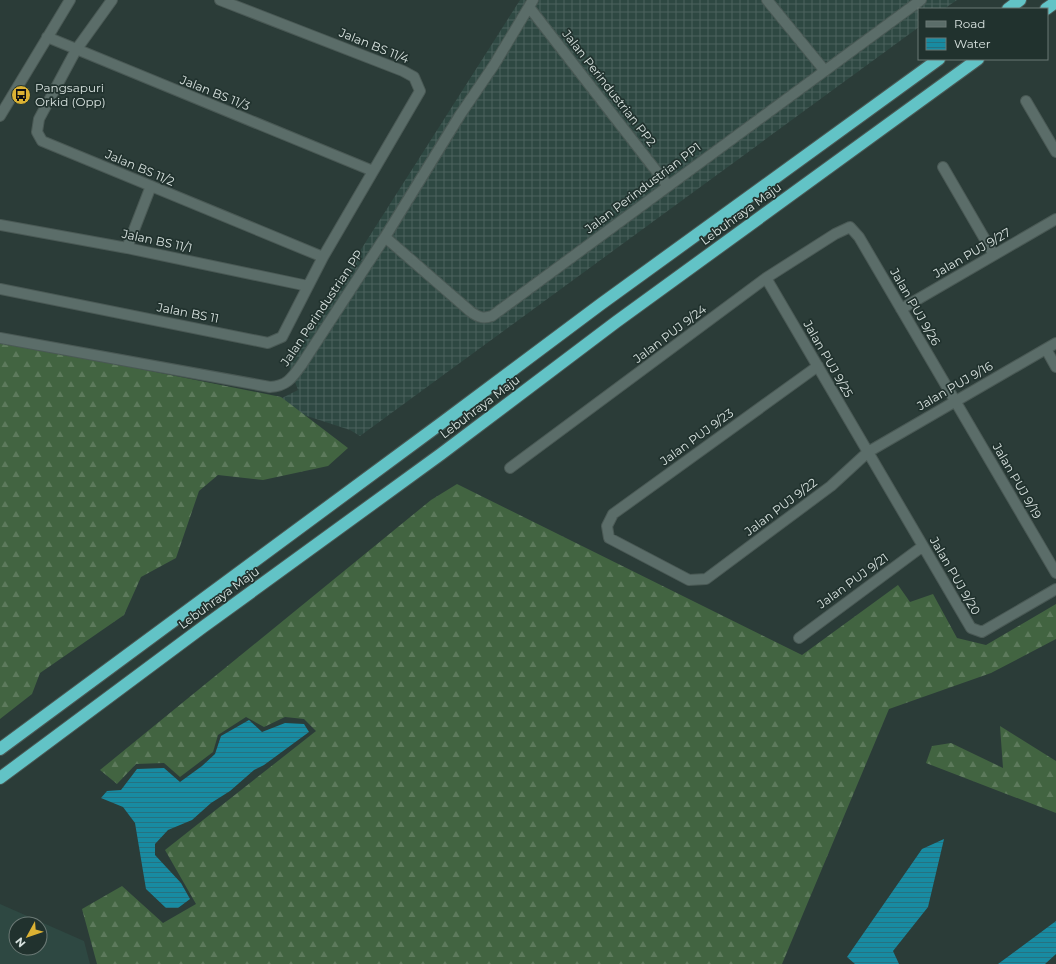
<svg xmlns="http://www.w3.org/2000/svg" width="1056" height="964" font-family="Montserrat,sans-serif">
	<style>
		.built { fill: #2e4842; fill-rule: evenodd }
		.industrial { fill: url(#industrial-grid) }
		.forest { fill: url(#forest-firs) }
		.water { fill: url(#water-rules) }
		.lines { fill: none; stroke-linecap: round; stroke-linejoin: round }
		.minor-casing { stroke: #4a5955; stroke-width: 12 }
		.highway-casing { stroke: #4a5955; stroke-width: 14 }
		.minor { stroke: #5b6d69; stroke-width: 10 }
		.highway { stroke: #62c3c6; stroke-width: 12 }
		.labels { text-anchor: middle; stroke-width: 3.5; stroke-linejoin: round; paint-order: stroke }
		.street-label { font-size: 12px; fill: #d9e3e0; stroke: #21322e }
		.poi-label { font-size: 12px; fill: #d9e3e0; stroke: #21322e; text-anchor: start }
	</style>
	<defs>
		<pattern id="industrial-grid" width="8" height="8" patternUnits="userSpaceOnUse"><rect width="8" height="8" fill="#2e4842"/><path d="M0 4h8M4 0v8" fill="none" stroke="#4c625d"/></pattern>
		<pattern id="forest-firs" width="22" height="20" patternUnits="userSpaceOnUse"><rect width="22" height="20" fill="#426441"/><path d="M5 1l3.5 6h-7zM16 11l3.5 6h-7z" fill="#5d7a5c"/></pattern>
		<pattern id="water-rules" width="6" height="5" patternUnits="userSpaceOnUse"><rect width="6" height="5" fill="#188ba2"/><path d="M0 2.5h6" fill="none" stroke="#267281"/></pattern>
	</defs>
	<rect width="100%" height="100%" fill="#2b3c38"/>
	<path class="built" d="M0,904L84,941L90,964H0ZM16,924H40V948H16Z"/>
	<path class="industrial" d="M520,0H957L944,9H919V27L360,436L350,430L270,404L298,390L288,364Z"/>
	<path class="forest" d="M0,341L281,397L348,448L328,466L263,480L218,475L199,491L176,558L141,577L124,615L40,673L32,694L0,719Z
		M457,484L802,655L898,585L910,602L933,594L957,638L986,645L1056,604V639L991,673L889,709L782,964H97L82,909L122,886L163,923L196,904L165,850L316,731L304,719L285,717L264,727L246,717L218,735L213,752L180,777L164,763L136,764L117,784L100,770L431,500Z
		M1000,726L1056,761V813L926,763L932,746L951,743L1003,768Z"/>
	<path class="water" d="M249,720L262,732L285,723L304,724L309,732L264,765L254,770L230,791L211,803L192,820L168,830L155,844V855L181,883L190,899L178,908H166L146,889L135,823L123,807L101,798L107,791L121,790L137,769L164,768L180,782L202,766L215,754L221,736Z
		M944,839L928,907L893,951L899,964H855L847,957L922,849Z
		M1056,921V954L1045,964H998Z"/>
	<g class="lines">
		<g class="minor-casing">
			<path id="minor" d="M112,0L76,50L39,119L37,132L42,141L323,257
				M767,0L825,71
				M529,7L668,186
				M47,37L373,171
				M1026,101L1056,152
				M0,116L70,0
				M943,167L994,255
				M0,225L127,248L308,286
				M385,237L471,312C478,317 483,319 492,316L921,0
				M127,248L151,186
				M766,278L971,628L982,632L1056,589
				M0,289L268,343L282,337L323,257L420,91L414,77L403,71L220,0
				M901,309L1056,219
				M0,338L270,387C287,386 292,378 302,364L385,237L460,115L494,65L533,0
				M1046,349L1056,367
				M818,366L613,514L607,526L609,538L689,580L706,579L831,486L868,452L1056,343
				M510,468L766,278L835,234L850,227L859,237L1056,573
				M799,638L923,546"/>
		</g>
		<g class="highway-casing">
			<path id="highway" d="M1008,9L1020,0
				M1046,9L1056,2
				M0,749L443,422L601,304L939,59
				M0,778L203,627L441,454L616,322L978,59"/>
		</g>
		<use href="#minor" class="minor"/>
		<use href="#highway" class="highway"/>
	</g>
	<defs>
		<g id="bus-disc" transform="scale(1)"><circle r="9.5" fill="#dcb233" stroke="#21322e"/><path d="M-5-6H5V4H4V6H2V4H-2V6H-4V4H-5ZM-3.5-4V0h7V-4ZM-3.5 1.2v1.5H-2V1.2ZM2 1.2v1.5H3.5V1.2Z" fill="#111"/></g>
	</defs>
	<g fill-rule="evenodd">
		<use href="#bus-disc" x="21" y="95"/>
	</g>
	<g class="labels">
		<g class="street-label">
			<text transform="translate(374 46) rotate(22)" y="4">Jalan BS 11/4</text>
			<text transform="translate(609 88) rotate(52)" y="4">Jalan Perindustrian PP2</text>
			<text transform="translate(215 93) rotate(22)" y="4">Jalan BS 11/3</text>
			<text transform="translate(140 168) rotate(23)" y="4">Jalan BS 11/2</text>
			<text transform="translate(643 188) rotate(-37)" y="4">Jalan Perindustrian PP1</text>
			<text transform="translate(741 214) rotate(-36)" y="4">Lebuhraya Maju</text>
			<text transform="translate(157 241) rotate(12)" y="4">Jalan BS 11/1</text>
			<text transform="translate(972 253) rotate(-30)" y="4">Jalan PUJ 9/27</text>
			<text transform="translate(915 307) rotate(60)" y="4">Jalan PUJ 9/26</text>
			<text transform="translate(322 308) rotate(-56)" y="4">Jalan Perindustrian PP</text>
			<text transform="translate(188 313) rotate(11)" y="4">Jalan BS 11</text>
			<text transform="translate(670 334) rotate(-37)" y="4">Jalan PUJ 9/24</text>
			<text transform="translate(828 359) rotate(60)" y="4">Jalan PUJ 9/25</text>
			<text transform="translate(955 386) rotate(-30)" y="4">Jalan PUJ 9/16</text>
			<text transform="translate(480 407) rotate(-37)" y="4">Lebuhraya Maju</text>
			<text transform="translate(697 437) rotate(-36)" y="4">Jalan PUJ 9/23</text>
			<text transform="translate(1017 481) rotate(60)" y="4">Jalan PUJ 9/19</text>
			<text transform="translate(781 507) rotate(-37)" y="4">Jalan PUJ 9/22</text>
			<text transform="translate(955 576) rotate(60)" y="4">Jalan PUJ 9/20</text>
			<text transform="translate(853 581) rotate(-36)" y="4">Jalan PUJ 9/21</text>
			<text transform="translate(219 598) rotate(-36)" y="4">Lebuhraya Maju</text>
		</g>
		<g class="poi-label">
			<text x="35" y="92">Pangsapuri<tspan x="35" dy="14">Orkid (Opp)</tspan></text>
		</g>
	</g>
	<rect x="918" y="8" width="130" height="52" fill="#21322e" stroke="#6b7975"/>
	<rect x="926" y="21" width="20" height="6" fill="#5b6d69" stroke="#6b7975"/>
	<text x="954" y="28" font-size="12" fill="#d9e3e0">Road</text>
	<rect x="926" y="38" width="20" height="12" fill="url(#water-rules)" stroke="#6b7975"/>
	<text x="954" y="48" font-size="12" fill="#d9e3e0">Water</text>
	<g transform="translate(28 936) rotate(230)"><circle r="19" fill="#21322e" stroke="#6b7975"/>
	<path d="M0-3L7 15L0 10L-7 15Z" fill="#dcb233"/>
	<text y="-6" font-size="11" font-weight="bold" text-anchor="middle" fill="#d9e3e0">N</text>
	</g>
</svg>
